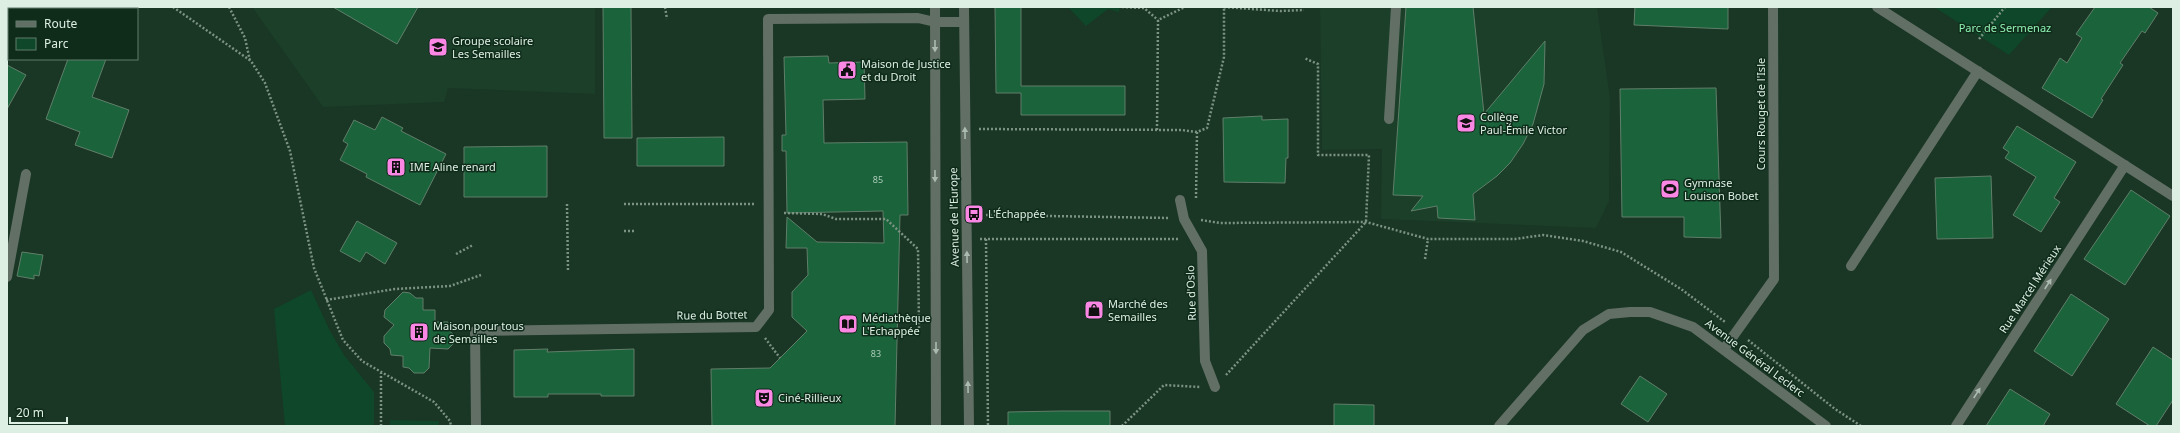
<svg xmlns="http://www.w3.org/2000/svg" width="2180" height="433" font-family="'Noto Sans',sans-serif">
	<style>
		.built { fill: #1b3f29 }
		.green { fill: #0e4729 }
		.building { fill: #1a633b; stroke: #607f6a }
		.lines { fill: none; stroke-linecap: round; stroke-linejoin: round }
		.path { stroke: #7c9384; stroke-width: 2.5; stroke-dasharray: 2 2; stroke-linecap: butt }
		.minor { stroke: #626f65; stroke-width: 10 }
		.oneway { fill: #acbbb0 }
		.labels { text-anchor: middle; stroke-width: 3; stroke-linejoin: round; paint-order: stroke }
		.number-label { font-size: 9px; fill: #accbb8 }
		.park-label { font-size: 11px; fill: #8ff0b2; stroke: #0f2c1b }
		.poi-label { font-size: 11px; fill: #ddeee2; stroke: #0f2c1b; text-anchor: start }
		.street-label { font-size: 11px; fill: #ddeee2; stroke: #0f2c1b }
	</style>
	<rect width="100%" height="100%" fill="#1a3624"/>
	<path class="built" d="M252,7H595V94L448,88L444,102L323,107Z
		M1320,7H1597L1610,98L1609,201L1596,228L1381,219L1382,149L1322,150Z"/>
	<path class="green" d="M1068,7H1120L1119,12L1108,9L1086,26Z
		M1934,7H2052L2009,55Z
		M311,290L329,329L344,355L374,392V426H285L274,309Z
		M390,420L439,421V426H390Z"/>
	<path class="building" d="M333,7H418L397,44Z
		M603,7H631L632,138H604Z
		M995,7H1021V86H1125V115H1021V93H996Z
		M1406,7H1473L1484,114L1545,41L1544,84L1533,124L1523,144L1510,163L1497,176L1473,194L1475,220L1438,218L1437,206L1411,211L1423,196L1393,195Z
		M1635,7H1728V29L1634,25Z
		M2095,7H2149L2158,13L2145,33L2142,31L2120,63L2123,65L2101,99L2103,100L2092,118L2042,88L2060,58L2067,63L2082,38L2076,34Z
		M828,56L829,63L864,62L865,99L823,100L824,143L907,142L908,215H900L895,426H712L711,369L770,368L807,331L792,317V292L808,275L807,248H786L787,217L817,242L884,243L883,211L787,213L786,151H782V135H786L784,57Z
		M68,59H106L92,97L129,110L112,158L75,145L80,132L46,119Z
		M7,65L26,75L7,109Z
		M1716,88L1721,238L1684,237V217H1622L1620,89Z
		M1262,116V120L1288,119V158H1286L1285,183L1224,182L1223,118Z
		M382,117L403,128L401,131L446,154L420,205L366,177L367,174L340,160L348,144L343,141L354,120L375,130Z
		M2017,126L2076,162L2054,198L2060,202L2041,232L2013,215L2036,177L2005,158L2009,152L2003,148Z
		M724,137V166H637V138Z
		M547,146V197H464V147Z
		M1991,176L1993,238L1937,239L1935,178Z
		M2131,190L2170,216L2125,285L2084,259Z
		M357,221L397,243L385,264L366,252L360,262L340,251Z
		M22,252L43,255L39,276L34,275V279L17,276Z
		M403,292L410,293L416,298H423V310H435V322H448L447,329L454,335V343L448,349L430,348L429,368L424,373H414L409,368L403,367V356L391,355L390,349L384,343V336L394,325L384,317L385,310Z
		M2071,294L2109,319L2072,376L2034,351Z
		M2153,347L2173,360V400L2156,426H2150L2116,404Z
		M548,349L547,352L634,349V396H601V394H548V397H514V350Z
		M1640,376L1667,394L1648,422L1621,404Z
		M2010,389L2050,414L2043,426H1986Z
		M1334,404L1374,405V426H1334Z
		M1060,411H1110V426H1008V412Z"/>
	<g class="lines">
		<path class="path" d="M173,7L251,61L265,83L290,151L314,268L343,340L362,361L434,402L450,421L451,426
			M229,7L245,38L250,61
			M665,7L667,19
			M1122,7L1144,8L1158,20
			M1224,7L1280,11L1304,10
			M1979,39L2005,7
			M979,129L1182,130L1197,132
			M1157,130L1158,20L1185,7
			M1196,198L1197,132L1207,128L1224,57V7
			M567,204L568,271
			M624,204H754
			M784,213L822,214L836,219H886L918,249L919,328
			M986,215L1170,218
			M1201,220L1220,223L1366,222L1428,239H1515L1543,235L1583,241L1621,252L1681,289L1725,322
			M624,231H636
			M980,239H1179
			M986,239L988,426
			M456,254L473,245
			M1425,259L1428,239
			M326,300L395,289L450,286L481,275
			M765,338L780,358
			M1748,340L1835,409L1861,426
			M1226,375L1366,222L1369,155H1318V64L1304,58
			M381,426V373
			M1122,426L1164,385L1200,387"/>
		<path class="minor" d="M935,7L936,426
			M964,7L969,426
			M1877,7L2173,196
			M1389,119L1396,7
			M1180,200L1184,219L1202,251L1205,361L1215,387
			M1851,266L1978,71
			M7,277L26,174
			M1724,349L1774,279L1773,7
			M476,426L475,331L756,327L769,310L768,19L918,18L935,22H964
			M1499,426L1583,330L1609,314L1630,312H1650L1693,327L1826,426
			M1956,426L2125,165"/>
	</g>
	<defs><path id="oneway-solid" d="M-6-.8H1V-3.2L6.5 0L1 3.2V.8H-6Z"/></defs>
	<g class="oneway">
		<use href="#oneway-solid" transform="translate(935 46) rotate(90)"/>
		<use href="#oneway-solid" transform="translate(965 133) rotate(-91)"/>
		<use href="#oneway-solid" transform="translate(935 176) rotate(90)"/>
		<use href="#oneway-solid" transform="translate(967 257) rotate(-91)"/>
		<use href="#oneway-solid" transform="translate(2048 284) rotate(-57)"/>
		<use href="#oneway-solid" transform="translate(936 348) rotate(90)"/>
		<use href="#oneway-solid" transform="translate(968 387) rotate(-91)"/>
		<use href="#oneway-solid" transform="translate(1977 393) rotate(-57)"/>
	</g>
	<defs>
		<g id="school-square" transform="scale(1)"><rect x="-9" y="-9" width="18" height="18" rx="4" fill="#fb87e5" stroke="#0f2c1b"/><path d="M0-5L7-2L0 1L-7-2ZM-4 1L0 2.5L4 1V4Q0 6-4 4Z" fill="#111"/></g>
		<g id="civic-square" transform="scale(1)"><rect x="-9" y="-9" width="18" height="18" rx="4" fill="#fb87e5" stroke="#0f2c1b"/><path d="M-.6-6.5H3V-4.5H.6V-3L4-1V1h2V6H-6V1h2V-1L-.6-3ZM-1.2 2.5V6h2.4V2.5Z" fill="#111"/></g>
		<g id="building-square" transform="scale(1)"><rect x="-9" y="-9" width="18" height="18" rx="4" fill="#fb87e5" stroke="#0f2c1b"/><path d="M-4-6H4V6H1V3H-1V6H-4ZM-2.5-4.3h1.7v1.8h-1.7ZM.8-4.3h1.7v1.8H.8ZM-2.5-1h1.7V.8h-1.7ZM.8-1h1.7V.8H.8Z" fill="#111"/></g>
		<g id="stadium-square" transform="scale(1)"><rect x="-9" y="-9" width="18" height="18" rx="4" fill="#fb87e5" stroke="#0f2c1b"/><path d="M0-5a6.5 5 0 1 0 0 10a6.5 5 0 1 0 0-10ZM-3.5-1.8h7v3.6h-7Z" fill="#111"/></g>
		<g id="bus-square" transform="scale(1)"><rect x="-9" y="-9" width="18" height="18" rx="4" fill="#fb87e5" stroke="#0f2c1b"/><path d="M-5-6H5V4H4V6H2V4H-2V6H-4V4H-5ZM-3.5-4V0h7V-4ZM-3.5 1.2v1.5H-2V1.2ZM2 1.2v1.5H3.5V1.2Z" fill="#111"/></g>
		<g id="shop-square" transform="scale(1)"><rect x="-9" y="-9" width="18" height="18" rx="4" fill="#fb87e5" stroke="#0f2c1b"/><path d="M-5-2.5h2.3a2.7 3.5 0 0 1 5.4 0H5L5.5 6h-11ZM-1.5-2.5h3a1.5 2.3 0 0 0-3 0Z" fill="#111"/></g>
		<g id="library-square" transform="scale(1)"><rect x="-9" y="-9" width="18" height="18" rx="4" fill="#fb87e5" stroke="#0f2c1b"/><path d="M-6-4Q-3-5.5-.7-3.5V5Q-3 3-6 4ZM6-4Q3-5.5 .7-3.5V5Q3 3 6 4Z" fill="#111"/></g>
		<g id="theatre-square" transform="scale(1)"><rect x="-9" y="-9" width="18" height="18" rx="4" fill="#fb87e5" stroke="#0f2c1b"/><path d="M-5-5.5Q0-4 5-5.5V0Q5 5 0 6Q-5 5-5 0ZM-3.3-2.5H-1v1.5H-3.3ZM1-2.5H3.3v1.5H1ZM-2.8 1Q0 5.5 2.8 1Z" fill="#111"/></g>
	</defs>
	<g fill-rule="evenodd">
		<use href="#school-square" x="438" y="47"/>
		<use href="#civic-square" x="847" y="70"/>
		<use href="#school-square" x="1466" y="123"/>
		<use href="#building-square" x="396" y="167"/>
		<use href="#stadium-square" x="1670" y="189"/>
		<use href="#bus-square" x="974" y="214"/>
		<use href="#shop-square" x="1094" y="310"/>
		<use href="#library-square" x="848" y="324"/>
		<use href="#building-square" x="419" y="332"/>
		<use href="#theatre-square" x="764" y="398"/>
	</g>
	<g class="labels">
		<g class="number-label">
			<text x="878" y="183">85</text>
			<text x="876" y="357">83</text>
		</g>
		<g class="park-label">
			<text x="2005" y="32">Parc de Sermenaz</text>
		</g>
		<g class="poi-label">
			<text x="452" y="45">Groupe scolaire<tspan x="452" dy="13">Les Semailles</tspan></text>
			<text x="861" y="68">Maison de Justice<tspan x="861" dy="13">et du Droit</tspan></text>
			<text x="1480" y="121">Collège<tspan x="1480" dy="13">Paul-Émile Victor</tspan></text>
			<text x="410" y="171">IME Aline renard</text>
			<text x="1684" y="187">Gymnase<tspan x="1684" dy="13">Louison Bobet</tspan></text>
			<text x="988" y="218">L'Échappée</text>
			<text x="1108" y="308">Marché des<tspan x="1108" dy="13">Semailles</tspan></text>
			<text x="862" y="322">Médiathèque<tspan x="862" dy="13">L'Echappée</tspan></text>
			<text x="433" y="330">Maison pour tous<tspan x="433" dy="13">de Semailles</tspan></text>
			<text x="778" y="402">Ciné-Rillieux</text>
		</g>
		<g class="street-label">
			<text transform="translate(1761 114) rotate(-90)" y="4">Cours Rouget de l'Isle</text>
			<text transform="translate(954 217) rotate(-91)" y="4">Avenue de l'Europe</text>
			<text transform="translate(2030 289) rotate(-57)" y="4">Rue Marcel Mérieux</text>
			<text transform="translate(1191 293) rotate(-92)" y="4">Rue d'Oslo</text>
			<text transform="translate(712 315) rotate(-1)" y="4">Rue du Bottet</text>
			<text transform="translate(1755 358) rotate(37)" y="4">Avenue Général Leclerc</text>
		</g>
	</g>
	<rect width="2180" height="433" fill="none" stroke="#ddeee2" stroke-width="16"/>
	<rect x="8" y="8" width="130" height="52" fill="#0f2c1b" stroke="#617a6b"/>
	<rect x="16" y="21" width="20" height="6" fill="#626f65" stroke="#617a6b"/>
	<text x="44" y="28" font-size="12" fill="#ddeee2">Route</text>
	<rect x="16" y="38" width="20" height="12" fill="#0e4729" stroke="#617a6b"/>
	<text x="44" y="48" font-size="12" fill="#ddeee2">Parc</text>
	<path d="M10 417v6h57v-6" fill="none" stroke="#ddeee2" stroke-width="2"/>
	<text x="16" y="417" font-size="12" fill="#ddeee2" stroke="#0f2c1b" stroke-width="3" paint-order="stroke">20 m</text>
</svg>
